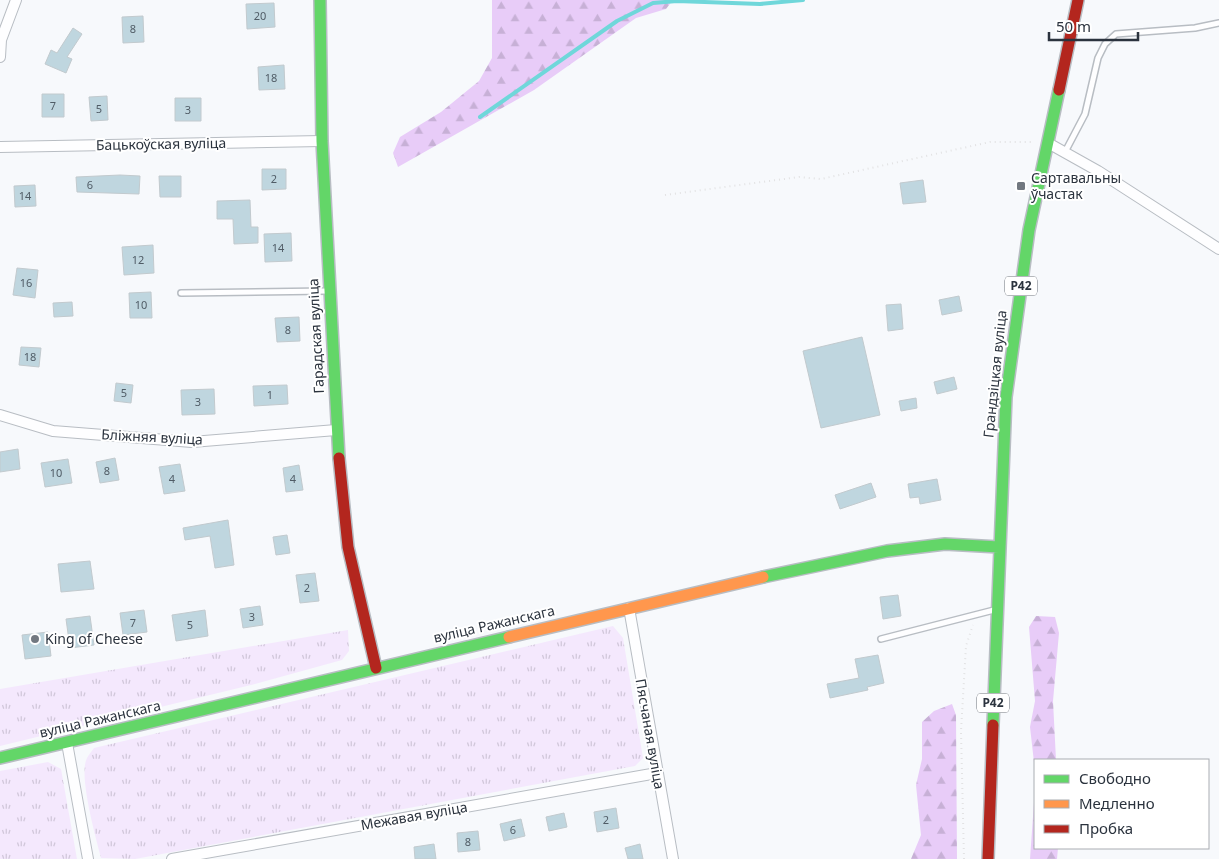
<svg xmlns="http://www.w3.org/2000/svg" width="1219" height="859" font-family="'Noto Sans',sans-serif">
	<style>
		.grass { fill: url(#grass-tufts) }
		.forest { fill: url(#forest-firs) }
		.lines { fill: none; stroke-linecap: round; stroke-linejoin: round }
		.stream { stroke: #6fd7da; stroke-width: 4 }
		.building { fill: #bfd6df; stroke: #c2cace }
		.lane-casing { stroke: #b8bdc3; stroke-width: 8 }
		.street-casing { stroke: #b8bdc3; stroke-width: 12 }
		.fast-casing { stroke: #b8bdc3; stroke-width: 14 }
		.slow-casing { stroke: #b8bdc3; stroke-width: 14 }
		.jam-casing { stroke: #b8bdc3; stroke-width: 14 }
		.path { stroke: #e2e2e3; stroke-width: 2; stroke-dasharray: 1 4; stroke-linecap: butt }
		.lane { stroke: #fefeff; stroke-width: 5 }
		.street { stroke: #fefeff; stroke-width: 10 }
		.fast { stroke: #63d668; stroke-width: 11 }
		.slow { stroke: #ff974d; stroke-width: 11 }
		.jam { stroke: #b3261e; stroke-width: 11 }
		.poi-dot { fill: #727880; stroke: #fff; stroke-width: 2 }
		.labels { text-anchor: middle; stroke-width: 4; stroke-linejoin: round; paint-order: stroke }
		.number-label { font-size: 11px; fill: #505c66 }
		.shield { fill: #fff; stroke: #6b7078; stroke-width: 1 }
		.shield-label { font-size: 12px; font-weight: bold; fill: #2b333e }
		.street-label { font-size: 14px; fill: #2b333e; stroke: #fff }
		.poi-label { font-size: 14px; fill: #2b333e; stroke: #fff; text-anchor: start }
	</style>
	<defs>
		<pattern id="grass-tufts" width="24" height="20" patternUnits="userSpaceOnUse" patternTransform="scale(1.25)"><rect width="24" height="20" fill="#f4e8fd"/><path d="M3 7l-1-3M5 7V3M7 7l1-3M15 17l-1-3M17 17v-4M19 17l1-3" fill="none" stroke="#d1c7da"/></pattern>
		<pattern id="forest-firs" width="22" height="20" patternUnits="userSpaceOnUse" patternTransform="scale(1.25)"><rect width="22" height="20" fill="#e8ccf8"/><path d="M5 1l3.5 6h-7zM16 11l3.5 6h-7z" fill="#c7b0d6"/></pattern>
	</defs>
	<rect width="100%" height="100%" fill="#f7f9fc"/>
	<path class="grass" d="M613,626L623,638L643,758L635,766L135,859L101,858C96,838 78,775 87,758C89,754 92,751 94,748Z
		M348,630L349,651L342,660L251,685L0,746V689Z
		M48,762L61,769L77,859H0V771Z"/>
	<path class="forest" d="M492,0H673L666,9L636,18L534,90L398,167L393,153L400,137L441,112L479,81L492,58Z
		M1036,616L1055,617L1059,633L1053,701L1056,760H1035V771L1030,727L1035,701L1029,627Z
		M952,704L956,715L957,859H911L921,835L916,785L922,759V722L934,711Z
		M1035,788V848H1058L1057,859H1030Z"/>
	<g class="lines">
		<path class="stream" d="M480,117L617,21L653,3L677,1L760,4L803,0"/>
	</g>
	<path class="building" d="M274,3L275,27L247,29L246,4Z
		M143,16L144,42L123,43L122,17Z
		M73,28L82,34L67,57L72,59L66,73L45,64L51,50L57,53Z
		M284,65L285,89L259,90L258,67Z
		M42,94H64V117H42Z
		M107,96L108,120L91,121L89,97Z
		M175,98H201V121H175Z
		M262,169H286V189L262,190Z
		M120,175L140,176L139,194L77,192L76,177Z
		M159,176H181V197H160Z
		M923,180L926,202L903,204L900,183Z
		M35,185L36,206L15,207L14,186Z
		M250,200L251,227H258V243L234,244L233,219H217V201Z
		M291,233L292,261L265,262L264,234Z
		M153,245L154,273L124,275L122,247Z
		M17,268L38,270L35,298L13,295Z
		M151,292L152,318H130L129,293Z
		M959,296L962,311L942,315L939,300Z
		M72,302L73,316L54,317L53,303Z
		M901,304L903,329L888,331L886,305Z
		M299,317L300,341L277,342L275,318Z
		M862,337L880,415L821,428L803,351Z
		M21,347L41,348L39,367L19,365Z
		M954,377L957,389L937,394L934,382Z
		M116,383L133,385L131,403L114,401Z
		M287,385L288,404L254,406L253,386Z
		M214,389L215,414L182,415L181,390Z
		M916,398L917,408L901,411L899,401Z
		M18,449L20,469L0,472V452Z
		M115,458L119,480L100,483L96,462Z
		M68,459L72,483L45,487L41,463Z
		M180,464L185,491L164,494L159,467Z
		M299,465L303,490L286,492L283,468Z
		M937,479L941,500L920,504L919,497L910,498L908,484Z
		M871,483L876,497L840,509L835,495Z
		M228,520L234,565L215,568L210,536L185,540L183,528Z
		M287,535L290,553L276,555L273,537Z
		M90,561L94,589L61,592L58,564Z
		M315,573L319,601L300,603L296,575Z
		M898,595L901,616L883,619L880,597Z
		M260,606L263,625L243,628L240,609Z
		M144,610L147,632L123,635L120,613Z
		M205,610L208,636L176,641L172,615Z
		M90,616L94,645L70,648L66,619Z
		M48,632L51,656L25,659L22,635Z
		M878,655L884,683L867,687L868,690L830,698L827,684L859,678L855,659Z
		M616,808L619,828L597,832L594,812Z
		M564,813L567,827L549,831L546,817Z
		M521,819L525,836L504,841L500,824Z
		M478,831L480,850L458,852L457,833Z
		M434,844L436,859H415L414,847Z
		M640,844L643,859H628L625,848Z"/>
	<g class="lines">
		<g class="lane-casing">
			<path id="lane" d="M1065,152L1085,114L1098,58L1105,44L1116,34L1195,28L1219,23
				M181,293L328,291
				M881,639L994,610"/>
		</g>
		<g class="street-casing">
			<path id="street" d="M0,57L1,40L16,0
				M1048,143L1098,171L1219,249
				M0,147L322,141
				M0,415L53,431L192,442L336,430
				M629,608L673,859
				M67,743L88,859
				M172,859L657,773"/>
		</g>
		<g class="fast-casing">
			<path id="fast" d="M320,0L322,141L339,458
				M763,577L887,551L945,544L999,547
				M993,725L1006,397L1029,230L1059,90
				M0,758L509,637"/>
		</g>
		<g class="slow-casing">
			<path id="slow" d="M509,637L763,577"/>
		</g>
		<g class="jam-casing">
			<path id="jam" d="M1059,90L1078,0
				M339,458L348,547L376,668
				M988,859L993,725"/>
		</g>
		<path class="path" d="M665,195L799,177L821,179L990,142H1034
			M964,859L961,731L966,646L973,625"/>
		<use href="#lane" class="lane"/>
		<use href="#street" class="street"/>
		<use href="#fast" class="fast"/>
		<use href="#slow" class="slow"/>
		<use href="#jam" class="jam"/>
	</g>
	<g class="poi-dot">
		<rect x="1016" y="181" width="10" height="10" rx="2.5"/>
		<circle cx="35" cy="639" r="5"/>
	</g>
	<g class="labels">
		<g class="number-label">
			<text x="260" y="20">20</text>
			<text x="133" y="33">8</text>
			<text x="271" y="82">18</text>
			<text x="53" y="110">7</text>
			<text x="99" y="113">5</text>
			<text x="188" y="114">3</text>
			<text x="274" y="183">2</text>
			<text x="90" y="189">6</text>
			<text x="25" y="200">14</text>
			<text x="278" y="252">14</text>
			<text x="138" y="264">12</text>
			<text x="26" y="287">16</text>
			<text x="141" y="309">10</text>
			<text x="288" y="334">8</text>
			<text x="30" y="361">18</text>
			<text x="124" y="397">5</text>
			<text x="270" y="399">1</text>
			<text x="198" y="406">3</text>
			<text x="107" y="475">8</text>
			<text x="56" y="477">10</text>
			<text x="172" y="483">4</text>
			<text x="293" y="483">4</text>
			<text x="307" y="592">2</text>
			<text x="252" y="621">3</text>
			<text x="133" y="627">7</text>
			<text x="190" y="629">5</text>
			<text x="606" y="824">2</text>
			<text x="513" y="834">6</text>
			<text x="468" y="846">8</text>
		</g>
		<g class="shield">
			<rect x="1005" y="276.5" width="32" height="19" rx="4"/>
			<rect x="977" y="693.5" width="32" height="19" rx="4"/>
		</g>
		<g class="shield-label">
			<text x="1021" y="290">Р42</text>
			<text x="993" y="707">Р42</text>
		</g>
		<g class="street-label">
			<text transform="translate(161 144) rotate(-1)" y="5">Бацькоўская вуліца</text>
			<text transform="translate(316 336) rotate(-93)" y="5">Гарадская вуліца</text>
			<text transform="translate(995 374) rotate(-84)" y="5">Грандзіцкая вуліца</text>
			<text transform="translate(152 437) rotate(3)" y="5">Бліжняя вуліца</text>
			<text transform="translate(494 624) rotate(-13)" y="5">вуліца Ражанскага</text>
			<text transform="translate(100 719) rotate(-13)" y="5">вуліца Ражанскага</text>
			<text transform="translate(650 734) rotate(80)" y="5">Пясчаная вуліца</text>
			<text transform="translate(414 816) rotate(-10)" y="5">Межавая вуліца</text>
		</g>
		<g class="poi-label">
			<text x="1031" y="183">Сартавальны<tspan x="1031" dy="16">ўчастак</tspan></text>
			<text x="45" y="644">King of Cheese</text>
		</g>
	</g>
	<rect x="1034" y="759" width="175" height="90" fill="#ffffff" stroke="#aaadb2"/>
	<rect x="1044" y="775" width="25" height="8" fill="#63d668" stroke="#aaadb2"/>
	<text x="1079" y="784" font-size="15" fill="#2b333e">Свободно</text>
	<rect x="1044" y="800" width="25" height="8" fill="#ff974d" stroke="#aaadb2"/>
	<text x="1079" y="809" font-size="15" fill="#2b333e">Медленно</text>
	<rect x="1044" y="825" width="25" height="8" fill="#b3261e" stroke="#aaadb2"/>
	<text x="1079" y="834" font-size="15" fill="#2b333e">Пробка</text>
	<path d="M1049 32v8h89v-8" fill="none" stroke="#2b333e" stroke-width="2.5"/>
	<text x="1056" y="32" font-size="15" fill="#2b333e" stroke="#ffffff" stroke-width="4" paint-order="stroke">50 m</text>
</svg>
